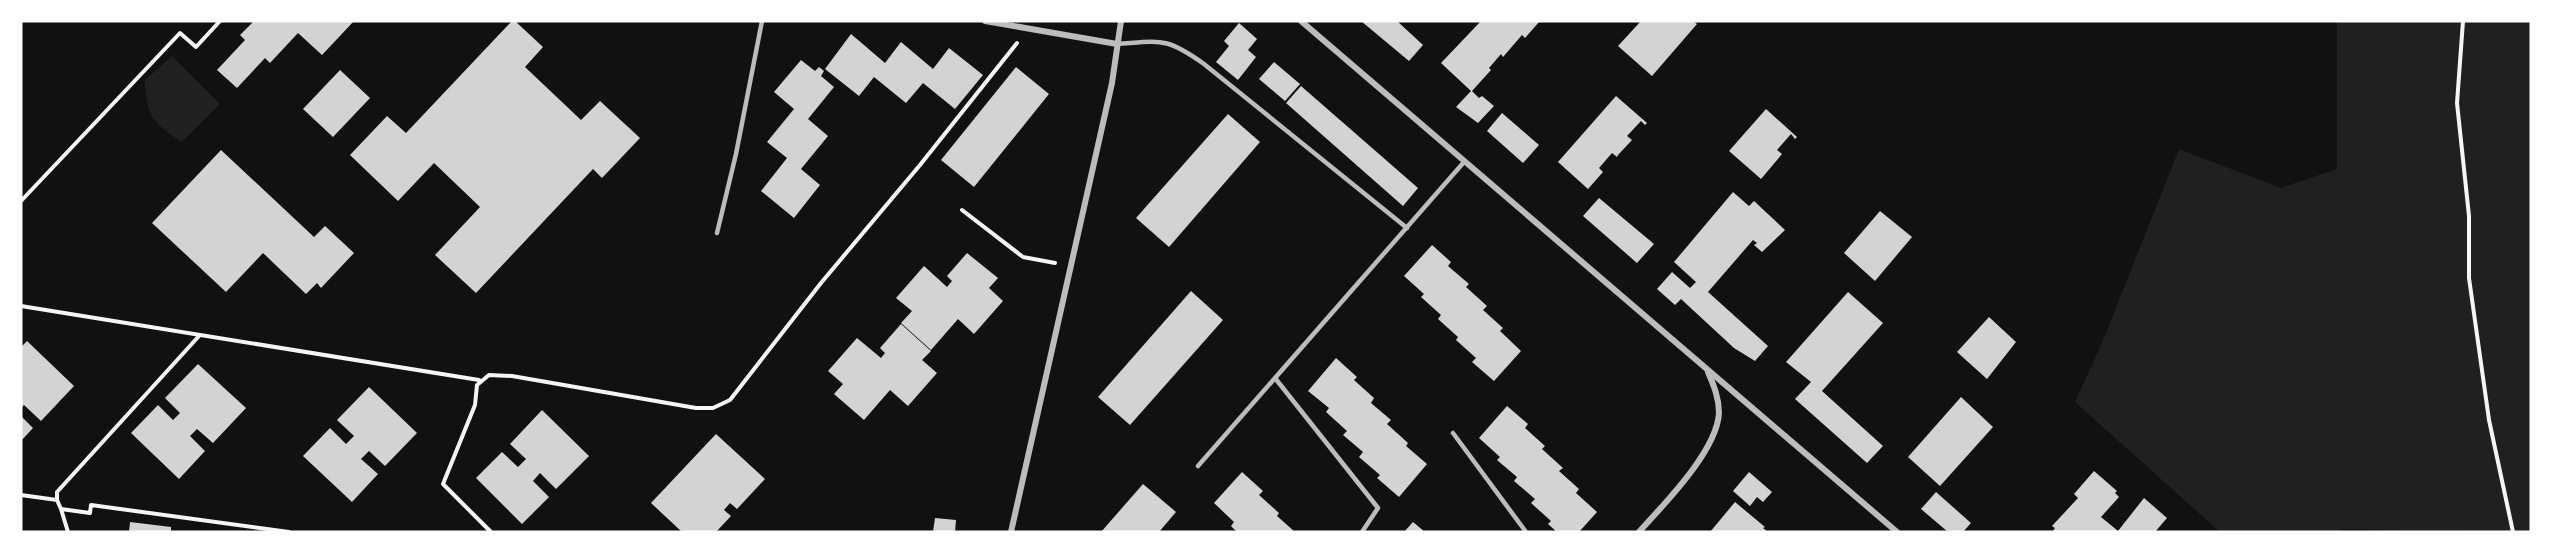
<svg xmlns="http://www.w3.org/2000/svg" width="2552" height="553" font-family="'Archivo Narrow',sans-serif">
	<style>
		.green { fill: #202020 }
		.building { fill: #d3d3d3 }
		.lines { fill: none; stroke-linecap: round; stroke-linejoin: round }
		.path { stroke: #f5f5f5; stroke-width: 4 }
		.service { stroke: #bcbcbc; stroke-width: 4.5 }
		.minor { stroke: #bcbcbc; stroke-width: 6 }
	</style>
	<rect width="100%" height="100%" fill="#111"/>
	<path class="green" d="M2337,21H2531V532L2341,529L2337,532H2220L2075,402L2104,338L2179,149L2281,188L2337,169Z
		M172,56L220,104L182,142C152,123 146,115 145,80Z"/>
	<path class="building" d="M254,21H354L322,55L298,33L270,63L265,58L237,88L217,70L245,40L240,35Z
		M512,21H515L543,47L525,67L581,120L600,101L640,138L602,178L593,169L476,293L435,255L480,207L434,163L398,201L350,155L387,116L406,133Z
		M1361,21H1397L1423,45L1409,61Z
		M1481,21L1539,22L1525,38L1522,35L1503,57L1501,54L1489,68L1491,70L1472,91L1479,98L1482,96L1494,106L1478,123L1456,107L1471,91L1441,63Z
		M1641,21H1693L1697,24L1652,76L1618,46Z
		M1239,23L1257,39L1248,50L1256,57L1238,80L1216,62L1229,46L1224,41Z
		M851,34L885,63L901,42L933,69L949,48L983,75L955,109L923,83L906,103L874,77L859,96L825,69Z
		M801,60L815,71L819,67L824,71L821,76L834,87L808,119L828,136L801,169L820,185L794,218L761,191L787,158L767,142L794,109L774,92Z
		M1274,62L1300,84L1285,101L1259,79Z
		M1016,67L1049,94L974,187L941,160Z
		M340,70L370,98L333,137L303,109Z
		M1301,86L1418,188L1403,206L1286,103Z
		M1616,96L1647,123L1645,125L1641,121L1627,136L1632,140L1618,155L1617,157L1612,153L1599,168L1603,172L1588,189L1558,162Z
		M1766,109L1797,137L1795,139L1791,134L1777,150L1782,154L1761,179L1729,151Z
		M1502,113L1539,145L1523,163L1487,131Z
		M1228,114L1260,142L1169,247L1136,218Z
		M221,150L314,237L325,226L354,253L321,288L317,283L306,294L263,253L226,292L152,223Z
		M1733,192L1749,206L1754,201L1785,230L1762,252L1754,245L1757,243L1753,240L1708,292L1768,346L1755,361L1734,348L1681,299L1675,305L1657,289L1672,272L1690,288L1696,282L1674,262Z
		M1599,198L1654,244L1637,263L1583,216Z
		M1880,211L1912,237L1875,281L1844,253Z
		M1432,245L1451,262L1448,266L1469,284L1466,287L1487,306L1483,310L1503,328L1500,331L1521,351L1494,381L1472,362L1476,358L1456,340L1458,337L1438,319L1441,315L1421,297L1424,294L1404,276Z
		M967,253L998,278L989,288L1003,301L974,334L958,319L931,350L901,323L912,311L896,298L924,266L947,287L952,281L947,276Z
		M1191,291L1223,320L1130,425L1098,397Z
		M1848,292L1883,323L1822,391L1883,446L1867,463L1795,399L1811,382L1786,362Z
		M1989,317L2016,342L1987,379L1957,352Z
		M901,324L931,351L922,360L937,373L908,406L890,390L864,420L834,394L843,384L828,371L857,338L881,358L885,353L880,348Z
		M27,341L74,386L41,421L24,405L21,408V347Z
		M1336,358L1357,377L1354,380L1374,398L1371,403L1391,420L1387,424L1408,443L1406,446L1427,464L1399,497L1377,478L1380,475L1359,457L1363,452L1343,435L1347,431L1326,412L1329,408L1308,391Z
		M198,364L246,408L213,443L197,429L190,436L205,451L179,479L131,433L158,405L173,420L180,413L165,398Z
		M369,387L417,433L385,466L369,451L361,459L378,474L352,502L303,456L330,428L346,444L354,436L337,420Z
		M1961,397L1993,427L1940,486L1908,457Z
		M1507,406L1528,424L1525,428L1545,446L1542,449L1563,468L1559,471L1579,489L1576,493L1597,512L1579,532H1557L1548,524L1551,521L1531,503L1535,499L1514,481L1517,477L1497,460L1500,457L1479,438Z
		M542,410L589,456L556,489L540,473L533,481L549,497L522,524L476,478L502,452L518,467L526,459L510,444Z
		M21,416L33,428L21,441Z
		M716,434L765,479L737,509L730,503L724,510L731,516L716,532H682L651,503Z
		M2094,471L2117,491L2115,493L2119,497L2101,517L2118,531L2144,498L2167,518L2155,532H2052L2055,528L2052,526L2078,498L2074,494Z
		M1242,472L1263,491L1259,495L1279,513L1277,516L1295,532H1237L1231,526L1234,522L1214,503Z
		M1749,472L1772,492L1763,502L1757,497L1750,506L1733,491Z
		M1143,484L1176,512L1159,532H1101Z
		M1936,492L1971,523L1963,532H1948L1921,509Z
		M1735,502L1765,527L1763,528L1768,532H1710Z
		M935,518L956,520L955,532H933Z
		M130,522L171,527V532H129Z
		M1413,522L1425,532H1404Z"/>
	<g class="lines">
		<path class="path" d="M2463,21L2457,103L2469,216V278L2489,420L2513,532
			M21,201L180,33L196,47L220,21
			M962,210L1023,257L1055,263
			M21,306L479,380
			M21,495L57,500L61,509L90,513L91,505L289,532
			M57,500V492L199,336
			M61,509L68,532
			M491,532L443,484L475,405L477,385L489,375L512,376L696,408H713L730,400L821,283L920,165L1017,43"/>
		<path class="service" d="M1117,44C1162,41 1166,37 1204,64L1407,228
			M717,233L736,154L762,21
			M1275,378L1378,508L1362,532
			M1453,433L1526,532
			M1198,466L1464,162"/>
		<path class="minor" d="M985,21L1117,44
			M1301,21L1897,532
			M1011,532L1112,83L1121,21
			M1639,532C1664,504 1717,451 1719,413C1719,398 1714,386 1708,372"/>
	</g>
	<rect width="2552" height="553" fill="none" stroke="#ffffff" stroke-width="45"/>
</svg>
